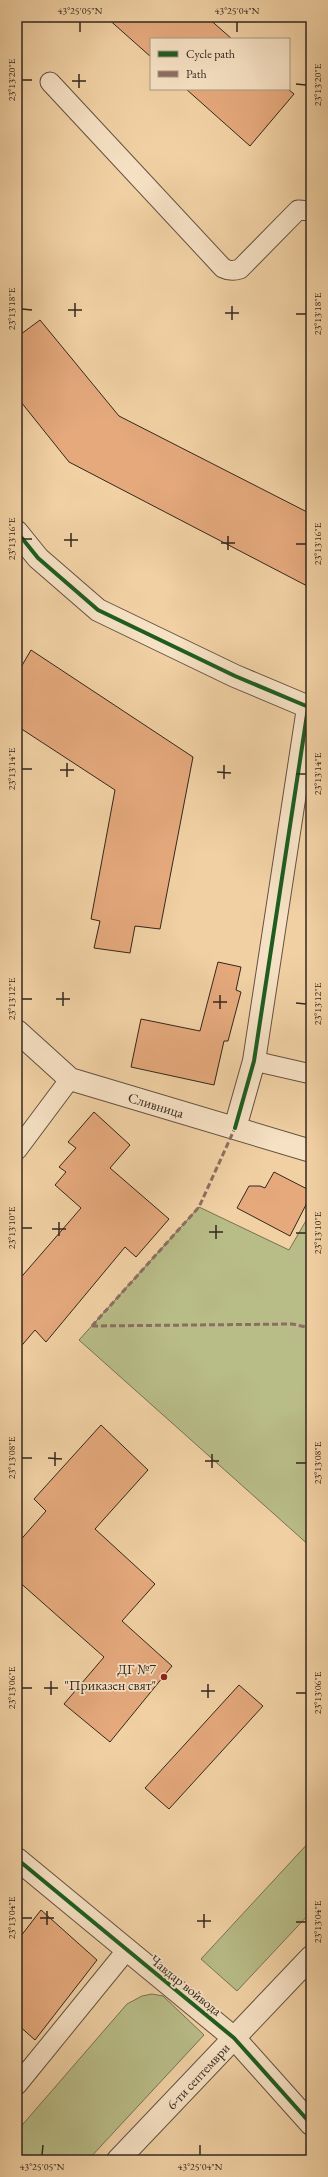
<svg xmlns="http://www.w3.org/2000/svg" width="328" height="2177" font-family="'EB Garamond',serif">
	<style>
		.green { fill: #b8bc87; stroke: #767252 }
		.building { fill: #e5a97c; stroke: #33271e }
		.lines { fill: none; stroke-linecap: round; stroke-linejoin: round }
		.service-casing { stroke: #625240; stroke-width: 21 }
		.minor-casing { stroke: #625240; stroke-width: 24 }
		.service { stroke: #f6e1c4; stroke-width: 19 }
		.minor { stroke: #f6e1c4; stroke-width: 22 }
		.quiet { stroke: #8d6e63; stroke-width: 3; stroke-dasharray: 6 3; stroke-linecap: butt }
		.cycleway-casing { stroke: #f6e1c4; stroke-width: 6 }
		.cycleway { stroke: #1b5e20; stroke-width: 4 }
		.ticks { fill: none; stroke: #33271e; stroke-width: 1.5 }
		.poi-dot { fill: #8f2418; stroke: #f6e1c4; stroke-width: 1.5 }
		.labels { text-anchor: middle; stroke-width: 3.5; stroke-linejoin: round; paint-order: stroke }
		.street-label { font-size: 14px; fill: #33271e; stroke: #f6e1c4 }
		.poi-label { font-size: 14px; fill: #33271e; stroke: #f6e1c4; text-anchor: end }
		.neatline { fill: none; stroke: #33271e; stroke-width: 1.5 }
		.ticks-label { font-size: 10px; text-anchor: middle; fill: #33271e }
	</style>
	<rect width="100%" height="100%" fill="#f1d1a4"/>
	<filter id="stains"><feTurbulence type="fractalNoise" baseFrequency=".005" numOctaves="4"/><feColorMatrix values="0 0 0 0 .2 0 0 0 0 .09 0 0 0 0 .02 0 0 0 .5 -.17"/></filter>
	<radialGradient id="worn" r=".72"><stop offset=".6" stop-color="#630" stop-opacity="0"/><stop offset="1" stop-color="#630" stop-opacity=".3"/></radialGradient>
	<path class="green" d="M199,1207L289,1250L311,1212V1547L79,1340Z
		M311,1840V1912L237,1991L201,1959Z
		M152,1994L163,1996L204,2035L88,2160H17V2131L127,2004L142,1996Z"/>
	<path class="building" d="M106,17H207L232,39H151V57Z
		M186,89H288L294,94L250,146Z
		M40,320L119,416L311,514V588L69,462L17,397V337Z
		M31,650L193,757L160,929L135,926L130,953L94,948L100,921L91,919L115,790L17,726V674Z
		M218,962L241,967L236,990L241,992L228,1041H224L214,1085L131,1067L141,1019L200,1031Z
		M94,1112L130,1145L110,1168L169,1219L136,1257L125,1247L46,1342L35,1330L17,1351V1282L81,1208L55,1185L66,1172L59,1167L76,1148L68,1142Z
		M274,1172L311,1191V1195L290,1236L237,1208L249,1186H260L265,1188Z
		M101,1425L148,1470L95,1529L155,1584L122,1621L172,1666L110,1742L64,1704L104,1657L17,1580V1544L46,1511L34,1499Z
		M239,1685L263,1706L169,1809L145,1788Z
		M41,1910L97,1960L35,2040L17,2024V1941Z"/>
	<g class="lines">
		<g class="service-casing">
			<path id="service" d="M50,82L223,268C229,271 233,271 240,269L298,210L311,211
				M254,1061L311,1074
				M17,1150L70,1079
				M17,2085L126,1951"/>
		</g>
		<g class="minor-casing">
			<path id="minor" d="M17,532L38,558L98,610L235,676L311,708
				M17,1031L70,1079L311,1151
				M235,1128L254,1061L308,708
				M17,1859L234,2038L311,2124
				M118,2160L311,1957"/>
		</g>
		<use href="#service" class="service"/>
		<use href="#minor" class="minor"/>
		<path class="quiet" d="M92,1326L199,1207L235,1128
			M92,1326L292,1324L311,1328"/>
		<g class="cycleway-casing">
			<path id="cycleway" d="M17,532L38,558L98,610L235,676L311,708
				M235,1128L254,1061L308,708
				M17,1859L234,2038L311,2124"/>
		</g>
		<use href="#cycleway" class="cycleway"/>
	</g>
	<path class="ticks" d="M80,32V22M237,32V22M22,80H32M72,81H86M296,84L306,85M79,88V74M22,309L32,310M68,310H82M225,313H239M296,314H306M75,317V303M232,320V306M22,539H32M64,540H78M221,543H235M296,544H306M71,547V533M228,550V536M22,769H32M60,770H74M217,772L231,773M296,774H306M67,777V763M224,779V765M22,999H32M56,999H70M213,1002H227M296,1003L306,1004M63,1006V992M220,1009V995M22,1228H32M52,1229H66M209,1232H223M296,1233H306M59,1236V1222M216,1239V1225M22,1458H32M48,1458L62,1459M205,1461H219M296,1463H306M55,1466V1452M212,1468V1454M22,1688H32M44,1688H58M201,1691H215M296,1693H306M51,1695V1681M208,1698V1684M22,1918H32M40,1918H54M197,1921H211M296,1922H306M47,1925V1911M204,1928V1914M42,2155L43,2145M200,2155V2145"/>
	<circle class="poi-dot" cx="164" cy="1677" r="4"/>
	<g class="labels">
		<g class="street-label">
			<text transform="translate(156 1105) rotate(17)" y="5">Сливница</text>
			<text transform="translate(186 1985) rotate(39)" y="5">Чавдар войвода</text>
			<text transform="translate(198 2076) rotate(-47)" y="5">6-ти септември</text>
		</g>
		<g class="poi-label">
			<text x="156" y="1674">ДГ №7<tspan x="156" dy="16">"Приказен свят"</tspan></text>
		</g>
	</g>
	<rect width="328" height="2177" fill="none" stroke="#f1d1a4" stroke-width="44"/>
	<rect x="150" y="38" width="140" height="52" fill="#f6e1c4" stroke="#a89782"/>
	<rect x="158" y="51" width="20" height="6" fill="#1b5e20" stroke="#a89782"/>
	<text x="186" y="58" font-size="12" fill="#33271e">Cycle path</text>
	<rect x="158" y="71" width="20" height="6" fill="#8d6e63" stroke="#a89782"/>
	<text x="186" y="78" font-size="12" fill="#33271e">Path</text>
	<rect x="22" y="22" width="284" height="2133" class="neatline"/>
	<g class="ticks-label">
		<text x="80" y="14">43°25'05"N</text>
		<text x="237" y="14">43°25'04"N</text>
		<text transform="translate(11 80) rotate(-90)" y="4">23°13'20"E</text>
		<text transform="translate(317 85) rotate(-90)" y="4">23°13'20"E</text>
		<text transform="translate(11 309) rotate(-90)" y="4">23°13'18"E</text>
		<text transform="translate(317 314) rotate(-90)" y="4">23°13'18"E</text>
		<text transform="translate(11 539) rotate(-90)" y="4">23°13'16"E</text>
		<text transform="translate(317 544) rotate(-90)" y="4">23°13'16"E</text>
		<text transform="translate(11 769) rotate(-90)" y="4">23°13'14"E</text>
		<text transform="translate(317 774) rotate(-90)" y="4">23°13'14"E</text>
		<text transform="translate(11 999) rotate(-90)" y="4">23°13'12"E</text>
		<text transform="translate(317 1004) rotate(-90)" y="4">23°13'12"E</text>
		<text transform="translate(11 1228) rotate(-90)" y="4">23°13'10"E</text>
		<text transform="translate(317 1233) rotate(-90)" y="4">23°13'10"E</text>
		<text transform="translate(11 1458) rotate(-90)" y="4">23°13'08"E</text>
		<text transform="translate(317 1463) rotate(-90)" y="4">23°13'08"E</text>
		<text transform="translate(11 1688) rotate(-90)" y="4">23°13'06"E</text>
		<text transform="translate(317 1693) rotate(-90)" y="4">23°13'06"E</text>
		<text transform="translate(11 1918) rotate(-90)" y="4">23°13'04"E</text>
		<text transform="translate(317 1922) rotate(-90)" y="4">23°13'04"E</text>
		<text x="42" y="2170">43°25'05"N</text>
		<text x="200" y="2170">43°25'04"N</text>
	</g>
	<rect width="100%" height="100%" filter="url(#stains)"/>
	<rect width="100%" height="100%" fill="url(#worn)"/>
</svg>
